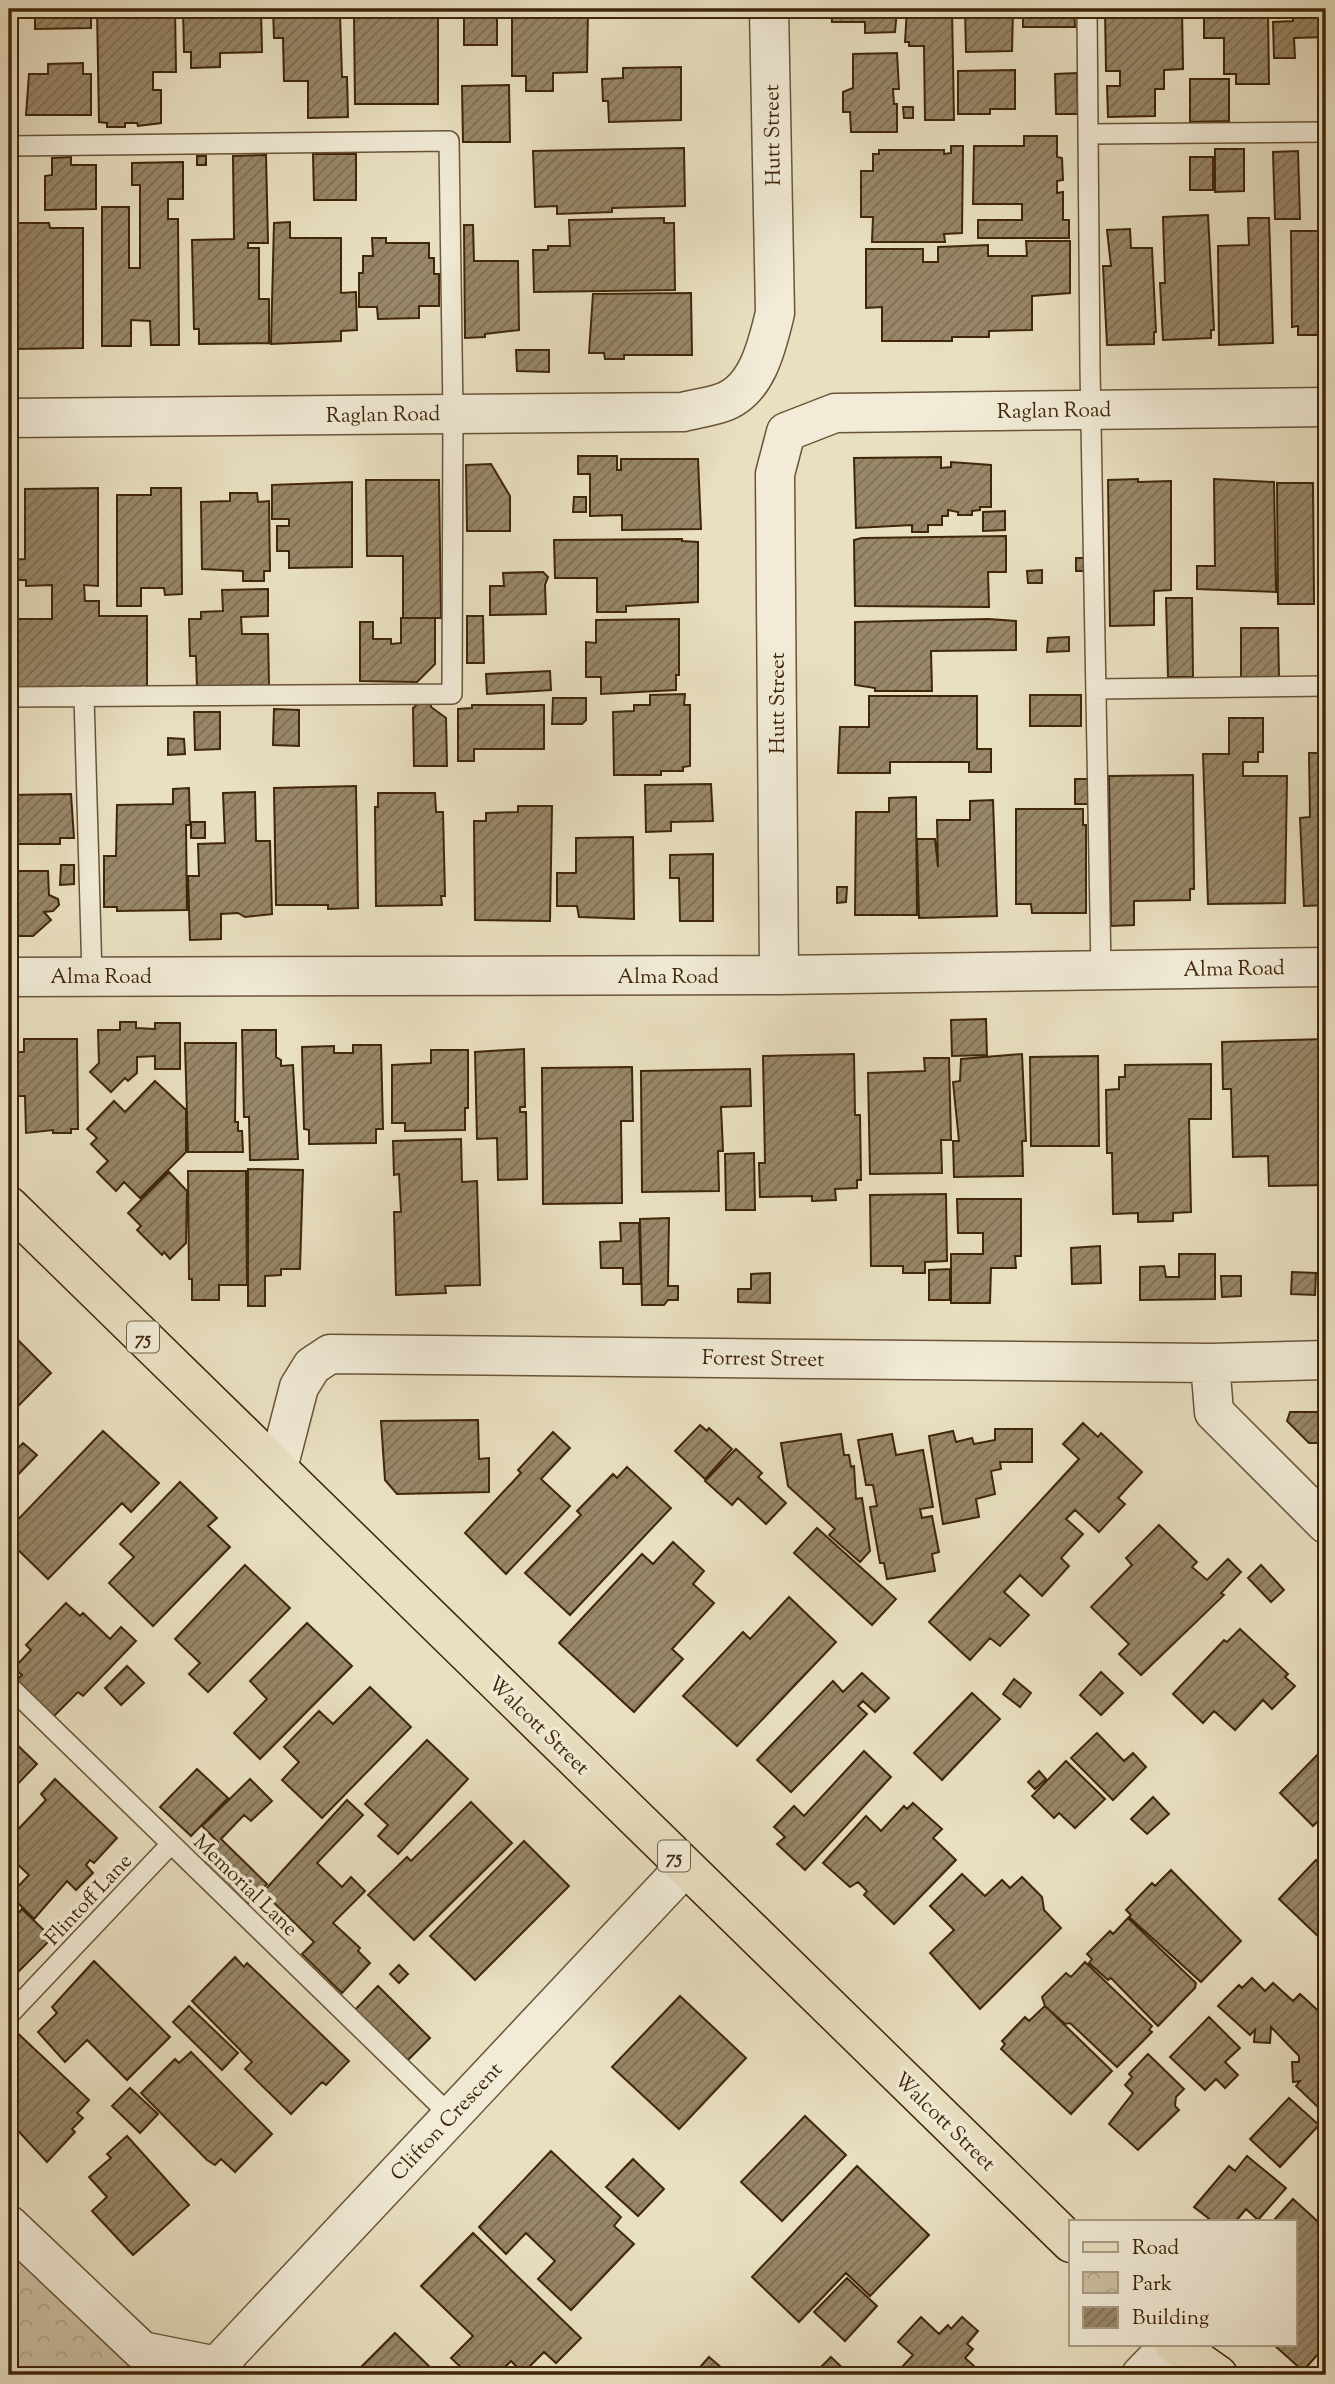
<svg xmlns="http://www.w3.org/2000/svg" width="1335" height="2384" font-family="'Sorts Mill Goudy',serif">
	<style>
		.park { fill: url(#park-crowns); stroke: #867356; stroke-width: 2 }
		.building { fill: url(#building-hatch); stroke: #402609; stroke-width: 2 }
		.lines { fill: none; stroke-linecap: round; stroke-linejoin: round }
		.service-casing { stroke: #6a5437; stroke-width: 22 }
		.minor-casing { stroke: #6a5437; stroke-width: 41 }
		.primary-casing { stroke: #402609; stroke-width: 41 }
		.service { stroke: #f1ebd7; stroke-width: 19 }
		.minor { stroke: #f1ebd7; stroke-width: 38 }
		.primary { stroke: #e9e0c2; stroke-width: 38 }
		.labels { text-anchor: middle; stroke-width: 7; stroke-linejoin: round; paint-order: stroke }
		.shield { fill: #f1ebd7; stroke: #756147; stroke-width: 2 }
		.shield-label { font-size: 19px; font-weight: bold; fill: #402609 }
		.street-label { font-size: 21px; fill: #402609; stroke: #f1ebd7 }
	</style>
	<defs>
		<pattern id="park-crowns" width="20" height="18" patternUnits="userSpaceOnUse" patternTransform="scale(1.75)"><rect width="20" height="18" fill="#ccc0a3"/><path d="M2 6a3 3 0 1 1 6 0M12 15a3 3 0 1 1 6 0" fill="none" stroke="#b0a58b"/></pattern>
		<pattern id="building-hatch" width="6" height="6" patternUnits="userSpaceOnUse" patternTransform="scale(1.75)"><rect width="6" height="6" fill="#988769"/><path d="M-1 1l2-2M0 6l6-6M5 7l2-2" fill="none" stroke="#7d6e55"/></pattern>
	</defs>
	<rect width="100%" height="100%" fill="#e9e0c2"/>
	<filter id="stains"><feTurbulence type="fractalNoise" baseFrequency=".00286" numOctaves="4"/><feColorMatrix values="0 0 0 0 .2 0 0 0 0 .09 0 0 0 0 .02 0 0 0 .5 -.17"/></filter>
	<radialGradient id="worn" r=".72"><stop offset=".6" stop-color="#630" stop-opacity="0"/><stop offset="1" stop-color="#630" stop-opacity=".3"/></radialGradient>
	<path class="park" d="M9,2225L185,2375H9Z"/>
	<path class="building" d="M35,9H91V28L35,29Z
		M97,9H175L176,72H153V90H161V123L138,126L137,123H125V127H107V123L99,122Z
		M183,9H261L262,52L220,53V67L191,68V52H184Z
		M273,9H329V15H340L342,77H347L348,117L308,118V81H284L283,38H274Z
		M361,9H438V104H355L354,16H361Z
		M464,9H497V45H464Z
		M512,9H588L587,72L553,73V91H526V76H512Z
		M616,9H652V10H616Z
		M831,9H897L895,32L865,33V22H832Z
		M907,9H952L954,120H925L924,46H909V42H905Z
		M965,9H1013L1012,51L966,52Z
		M1023,9H1074L1075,27H1023Z
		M1105,9H1182L1183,69L1164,70V89H1155V116L1108,117L1107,86H1120V71H1106Z
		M1204,9H1268L1269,84H1236V74H1224V38H1204Z
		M1293,9H1326V37L1294,38L1295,58H1274L1273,22L1293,21Z
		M897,53L899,89H893L894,104H897V132H851L850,112H843V92L853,88V54Z
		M83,63V74H91V115H26L29,74H48V64Z
		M681,67V120L609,122L608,101H603L602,79L623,78V68Z
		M1015,70V109H990V114H958V71Z
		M1077,73L1078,114H1056L1055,74Z
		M1190,79H1229V121L1190,122Z
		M509,85L510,142H463L462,86Z
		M903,107H913V118H904Z
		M9,114H12L11,137H9Z
		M1024,136H1057V157L1062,158L1063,180L1057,181V193L1063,192V220H1069V238H978V220H1022V204H973L974,146H1024Z
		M951,146H963L962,233L944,234L945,242H872L873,217H861V171H873V154H879V150H944V154L951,153Z
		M684,148L685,206L612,208V212L557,214V206L535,207L533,151Z
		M1215,149H1244V191L1215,192Z
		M1298,151L1300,219H1275L1273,152Z
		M313,154H356V200H314Z
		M266,155L268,243H248V248H259V299H269V343L199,344V329H194L192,240L234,239L233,156Z
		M197,156H206V165H197Z
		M71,157V165H96V209L45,210V176L52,175V158Z
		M1190,157H1213V190H1190Z
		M183,162V199H168V219H178L179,345H151L150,321L131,320V346H102V207H129V268H140V185H132V163Z
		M1208,215L1214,330H1211V338L1163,340L1160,283H1165L1163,217Z
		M664,218V223H674L675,290L534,292L533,250H548V246H570L569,220Z
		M1248,218H1269L1273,343L1219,345L1218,246L1249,245Z
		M290,222V238H341V293L356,292L357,330L341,331V341L271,344L274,223Z
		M11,223H49L50,228H83V348L12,349Z
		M464,225H473L474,261H518L519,330L485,334V337L465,338Z
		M1130,229L1131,248H1152L1156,332H1154V344L1107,345L1103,266H1111L1107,230Z
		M1291,231H1326V335H1298V326L1292,327Z
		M372,238H386V243H429V258H434V274H439V306H419V318L378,319L377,307H359V273H363V256H373Z
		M1026,241H1070V293L1032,296V330L989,331V337H952V341H882V307L866,308V249H923V262H938V247L988,245V256H1027Z
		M691,293L692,355H624V359H605L604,353H589L593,294Z
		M516,350H549V372L517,371Z
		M578,456H617V470H621V459H698L701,529L622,530V515L590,516V474H578Z
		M941,457V468L951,467V462L991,465V507H980V510L972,511V515H958V512L948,510V516H942V525H928V532H912V525L856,528L854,458Z
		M491,464L510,496V531H467L466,465Z
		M1138,479V482L1171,481V590L1154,591V625L1110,626L1108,480Z
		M1214,479L1274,482L1276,592L1197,589V566H1215Z
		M366,480H439L441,618H403V556H367Z
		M352,482V567L289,568V551H277V526H289V519H272V485Z
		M1277,483H1313L1314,604H1278Z
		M98,488V586L84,585L85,601H99V616H147V688L9,689V654H17V619H52V585L26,586V580H11V560L25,559V489Z
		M151,488H181L182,594L165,595L164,588H141V606H117V495H151Z
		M230,493H257L258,502L269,501L270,571H264V581H243V571L202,569L201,502L230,501Z
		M574,497H586V512H573Z
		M1005,511V530L983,531V512Z
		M1006,536V572H988L989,607L855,606L854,540L862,538Z
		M682,539V541L698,542V602L626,606V612H597V578H555L554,540Z
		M1076,558H1085V571H1076Z
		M1042,570V583H1028L1027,571Z
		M543,572L548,577L545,585L546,614L490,615V586H504L503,573Z
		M268,589V616L241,617L242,634H268L269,685L197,687L196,656H190L189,619H201V612L223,611L222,590Z
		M1166,598H1192L1193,677H1168Z
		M467,616H483L484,663H467Z
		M401,618H435V664L417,682L360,681V622H373V639H391V644L401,643Z
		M679,619V675H676V690L601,694V677H586V642L596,643V620Z
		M988,619L1016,621V650L931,651L932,691H875V688L855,685V622Z
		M1241,628H1278L1279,677H1241Z
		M1069,637V651L1047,652L1048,638Z
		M550,671L551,690L487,694L486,674Z
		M685,694L684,705H690V766L683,767V771H661V775H614L613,712L634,711V705H650V695Z
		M1030,695H1081V726H1030Z
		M869,696H977V749H991V772H969V762H890V773H838L840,727H869Z
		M553,698H586V720L582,724H552Z
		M430,700L431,707L446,718L447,766H414L413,708L421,701Z
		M472,705H544V749H474V761H458V709L472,708Z
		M274,709L299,710V746L273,745Z
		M194,712H220V749L195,750Z
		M1229,718H1263V752H1258V762H1243V776H1287L1285,903L1208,904L1203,754H1229Z
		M1325,718H1326V905L1304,906L1300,818L1310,817L1309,753H1326Z
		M168,738L184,739L185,754L168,755Z
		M1193,775L1194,889H1190V900L1134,901V925L1111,926L1109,776Z
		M1075,779H1089L1088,804H1075Z
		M711,784L713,821L671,822V831L646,832L645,785Z
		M356,786L358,908L328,909V905H276L274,788Z
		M189,788L190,825H186L187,910L117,911V907H104V856H116L117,805L173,804V789Z
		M255,792L256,841H270L272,914L245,917L238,913L221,914V939L190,940L188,876H199L198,844L225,843L223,793Z
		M378,793H435L436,812H443L445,896H441L442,905L376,906L375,807H378Z
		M71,794L74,838H60V844H18V840H9V795Z
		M916,797L917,915H855L856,812H889V798Z
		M993,800L997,916L919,918L917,839H935L938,867L937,820H970V801Z
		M518,806H552L550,921L475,920L474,821H486V813L518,812Z
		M1016,809H1083V825H1086V913H1032L1031,904H1016Z
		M191,822H205V838H191Z
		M633,837L634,919L579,917L577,906H557V873H576V838Z
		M713,854V921H680L679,878H670V855Z
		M61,865H74V884L60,885Z
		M9,871H48L49,895L58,899L59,905L53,911L44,912L51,920L33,936H9Z
		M837,887H847L846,902L837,903Z
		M986,1019L987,1055L952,1056L951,1020Z
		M120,1022H136V1028L155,1029V1023H180V1069H155V1056L137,1057V1073L128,1081L125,1078L111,1092L90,1072L99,1063L98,1030H120Z
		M242,1030H276V1057L281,1060V1066L293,1065L298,1159L250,1160L249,1117H244Z
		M24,1039H77L78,1129H71V1133H53V1130L26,1133L25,1096H11V1078H17L16,1052H24Z
		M1326,1039V1185L1269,1186L1268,1156L1233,1157L1231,1089H1223L1222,1042Z
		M185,1043H236L235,1122H238V1131H242L243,1152H188Z
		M353,1045H381L383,1129H376V1143L309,1144V1130L304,1129L302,1047L334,1046V1053H353Z
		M524,1049L525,1107H520V1112H526L527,1179L498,1180L497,1138L477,1139L475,1052Z
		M431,1050H468V1108H465V1130L405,1131V1123H392V1065L431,1063Z
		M854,1054L855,1115H860L861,1180H857V1188L835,1189L836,1200L812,1201V1196L760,1197L759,1163H765L763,1056Z
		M1022,1054L1026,1141H1022L1023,1176L954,1177L953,1141H959L953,1082L960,1081L961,1059Z
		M1098,1056L1099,1146H1031L1030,1057Z
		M924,1058H949L951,1140H941L942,1173L870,1174L868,1073L925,1071Z
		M1211,1064V1119H1189L1191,1212L1173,1213V1221L1138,1222V1213L1113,1214L1112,1153H1107L1106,1090L1119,1089V1077H1125V1065Z
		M632,1067L633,1121H621L622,1203L543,1204L542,1068Z
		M750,1069L751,1106L721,1107L723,1151H718L719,1191L642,1192L641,1071Z
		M155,1081L186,1110V1152L140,1198L124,1182L116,1191L97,1172L108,1161L91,1144L97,1138L87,1129L114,1101L125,1112Z
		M461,1139L462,1182L477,1181L480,1285L445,1286L446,1293L396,1295L394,1212H401L399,1174L394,1175L393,1141Z
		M754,1153L755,1210H726L725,1154Z
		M248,1169L303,1170L300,1269H281V1275L265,1276V1306H248Z
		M188,1171H246L247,1285H219V1300H192V1279H189Z
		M169,1172L187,1191L186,1243L170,1259L164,1252L162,1255L137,1230L141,1226L128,1213Z
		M946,1194L947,1261L925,1262V1273H903V1266H871L870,1195Z
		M957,1199H1021V1256H1015L1016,1268H991L990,1303H951V1254H983V1233H958Z
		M669,1218L668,1286H678V1300H668L664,1305H642L640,1219Z
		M620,1223H639L641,1284H623V1268H601L600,1242L621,1241Z
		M1100,1246L1101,1283L1072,1284L1071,1248Z
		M1179,1254H1215V1299L1140,1300V1267L1164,1266L1166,1277H1179Z
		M950,1269V1300H929V1270Z
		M1292,1272L1316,1273L1315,1295L1291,1294Z
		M770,1273V1303L738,1302V1289H751V1274Z
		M1221,1276H1241V1296L1222,1297Z
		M14,1336L51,1373L9,1415V1342Z
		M1290,1412H1326V1462L1319,1459V1443H1309L1287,1421Z
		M478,1420L479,1459L489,1458V1492L397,1494L385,1480L381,1421Z
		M1083,1423L1098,1437L1101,1433L1142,1472L1118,1498L1125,1504L1099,1532L1075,1510L1066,1519L1083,1534L1061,1558L1069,1566L1042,1596L1020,1575L1004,1592L1029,1615L1000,1646L990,1638L970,1660L929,1622L1079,1459L1063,1444Z
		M700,1425L707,1431L709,1428L732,1449L705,1479L675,1451Z
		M995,1429H1032V1462H1000L1001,1469L991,1471L995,1494L976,1499L979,1517L943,1524L929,1436L953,1431L956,1442L972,1438L974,1444L995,1440Z
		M103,1431L159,1483L131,1512L122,1503L48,1579L9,1541V1529Z
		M553,1432L570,1448L541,1479L570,1506L506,1574L465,1533L521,1473L518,1470Z
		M841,1434L844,1455H849L851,1467L854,1466L856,1499L862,1498L870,1551L860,1562L829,1535L835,1529L788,1486L781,1443Z
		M892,1434L896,1455L923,1450L933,1507L920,1509L922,1518L932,1516L939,1552L932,1554L935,1571L887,1579L884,1563H880L870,1507L877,1506L873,1485H866L858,1440Z
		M23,1443L37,1455L12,1481L15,1483L9,1490V1457Z
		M736,1449L762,1473L758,1477L786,1503L766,1524L738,1498L732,1505L705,1481Z
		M627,1467L671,1508L570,1615L525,1573L581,1515L577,1511L613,1474L617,1478Z
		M180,1482L217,1518L208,1526L230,1547L153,1626L109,1583L134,1557L120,1544Z
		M1159,1525L1197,1562L1192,1567L1207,1580L1228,1559L1241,1572L1221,1593L1224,1595L1141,1675L1119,1654L1129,1644L1091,1607L1132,1565L1126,1558Z
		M817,1528L896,1599L872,1625L794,1553Z
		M673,1542L704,1571L693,1584L714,1603L672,1649L683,1659L634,1712L559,1643L642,1554L653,1564Z
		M245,1565L290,1608L208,1692L189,1674L200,1663L175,1639Z
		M1261,1565L1284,1590L1271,1602L1248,1578Z
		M789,1597L836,1642L737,1746L683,1696L743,1632L750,1639Z
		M66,1603L80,1616L83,1613L110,1639L121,1627L136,1641L83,1696L78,1692L49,1721L15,1682L22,1675L14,1668L31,1650L26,1645Z
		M307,1623L352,1666L260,1759L234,1733L267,1699L250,1681Z
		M1240,1629L1288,1674L1285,1677L1295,1686L1272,1709L1263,1700L1235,1730L1214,1711L1203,1723L1173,1694L1224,1640L1227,1642Z
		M127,1666L144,1683L121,1705L105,1688Z
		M1101,1672L1123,1693L1101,1715L1080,1695Z
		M862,1673L889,1698L875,1712L863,1701L858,1706L867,1714L791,1792L757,1760L833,1681L843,1692Z
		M1014,1679L1031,1693L1020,1707L1003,1694Z
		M370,1687L411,1727L322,1818L282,1780L299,1762L284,1747L319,1711L333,1724Z
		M972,1693L1000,1719L942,1780L914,1753Z
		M1097,1733L1124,1761L1133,1753L1146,1767L1113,1800L1071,1758Z
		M9,1737L37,1764L9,1793Z
		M427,1740L468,1779L398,1854L378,1836L388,1825L365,1804Z
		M1326,1746V1813L1313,1826L1280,1793Z
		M864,1751L891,1777L805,1870L777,1844L785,1837L774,1827L794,1806L804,1816Z
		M1066,1761L1105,1799L1075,1828L1059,1813L1054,1818L1032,1796Z
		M197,1769L228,1798L191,1836L160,1807Z
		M1039,1771L1046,1779L1035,1789L1028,1782Z
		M55,1779L117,1838L94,1863L90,1860L86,1865L93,1873L76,1890L67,1881L34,1919L10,1895L29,1875L16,1863L9,1870V1839L46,1800L41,1794Z
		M250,1779L272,1801L251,1821L244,1815L221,1839L267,1884L240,1911L201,1872L218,1842L202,1826Z
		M1153,1797L1169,1814L1147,1834L1131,1819Z
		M347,1800L363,1815L317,1863L342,1887L351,1877L365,1891L333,1923L360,1948L358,1951L370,1963L342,1993L302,1954L314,1942L263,1892Z
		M471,1802L512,1843L414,1940L368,1895L407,1857L411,1861Z
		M913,1803L942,1829L933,1838L956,1860L894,1924L864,1895L867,1891L858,1882L850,1887L823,1863L866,1816L881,1831L904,1806L907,1809Z
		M524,1841L569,1886L475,1980L430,1936Z
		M1316,1860L1326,1870V1944L1279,1899Z
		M1171,1870L1241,1941L1201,1982L1129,1917L1131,1915L1126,1910L1152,1883L1155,1886Z
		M962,1874L985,1896L1002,1880L1010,1888L1022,1877L1042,1897L1044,1910L1061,1928L980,2009L930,1953L954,1930L930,1906Z
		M22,1909L52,1938L9,1981V1923Z
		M1128,1918L1196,1983L1195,1988L1158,2026L1111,1978L1108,1980L1089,1963L1092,1959L1087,1954L1110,1931L1113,1934Z
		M235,1957L244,1967L247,1963L349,2061L326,2085L322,2082L291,2114L245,2069L252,2062L192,2001Z
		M94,1961L170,2037L127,2080L87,2040L65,2062L38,2032L57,2013L52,2007Z
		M1085,1962L1152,2026L1149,2030L1152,2032L1117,2067L1070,2023L1065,2024L1045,2006L1042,1997L1066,1973L1071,1977Z
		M399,1965L408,1974L399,1983L390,1974Z
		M1252,1978L1265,1991L1273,1983L1293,2001L1300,1994L1326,2018V2115L1296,2086L1300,2081L1293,2082L1292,2062H1299V2056L1271,2027L1270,2043L1254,2042L1255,2030L1250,2035L1218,2006L1239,1985L1242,1988Z
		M378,1986L430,2038L401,2067L350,2015Z
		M680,1996L746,2058L679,2129L612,2067Z
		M189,2006L238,2053L222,2070L173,2022Z
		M1045,2006L1112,2071L1071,2114L1001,2049L1005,2044L1002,2041L1025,2017L1029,2021Z
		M1209,2017L1240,2048L1225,2062L1238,2075L1225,2088L1216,2079L1205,2090L1170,2057Z
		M11,2027L89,2100L77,2113L83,2118L72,2129L75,2132L47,2162L9,2121Z
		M191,2052L272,2134L235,2172L221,2159L215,2165L207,2160L141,2093L175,2059L179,2063Z
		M1148,2054L1184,2089L1176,2097L1175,2106L1179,2110L1138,2150L1109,2124L1133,2093L1125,2085L1132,2077L1129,2074Z
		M130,2088L158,2114L140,2133L112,2106Z
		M1289,2098L1319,2125L1280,2167L1250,2139Z
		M805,2116L846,2155L782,2221L741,2182Z
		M127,2136L189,2205L133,2255L92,2211L107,2197L89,2177L111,2158L107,2154Z
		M551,2151L621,2217L614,2226L634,2244L571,2310L538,2279L555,2261L526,2233L506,2254L479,2227Z
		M1247,2156L1286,2188L1258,2220L1246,2209L1236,2221H1212L1194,2207L1229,2166L1235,2171Z
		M633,2159L664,2189L638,2216L606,2187Z
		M857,2166L929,2235L870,2296L846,2273L799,2322L752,2277Z
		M1293,2199L1326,2229V2345L1303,2371L1273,2344H1295V2221H1273Z
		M473,2233L581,2338L556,2363L544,2352L523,2373L511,2361L497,2375H469L451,2358L473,2336L421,2286Z
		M847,2278L877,2306L845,2341L814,2312Z
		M921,2317L939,2334L948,2325L951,2329L962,2317L978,2331L967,2344L973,2349L965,2358L984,2375H911L902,2367L913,2355L898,2342Z
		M395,2333L438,2375H353Z
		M709,2357L730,2375H693Z
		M831,2357L850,2375H813Z"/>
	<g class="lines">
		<g class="service-casing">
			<path id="service" d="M1087,9L1090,368L1101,970
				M1088,134L1326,132
				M9,146L449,141L453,414L452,694L9,697
				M1096,689L1326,686
				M84,696L92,976
				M9,1686L451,2116
				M9,2015L171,1844"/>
		</g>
		<g class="minor-casing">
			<path id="minor" d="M9,418L683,412C695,409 709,407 721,403C757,392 767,346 775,313L769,9
				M779,975L775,474L786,432L835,413L1326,407
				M9,977L779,975L1326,967
				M1210,1363L1214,1412L1326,1524
				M278,1468L299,1387L312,1366L330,1354L1210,1363L1326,1360
				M9,2225L142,2351L217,2366L227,2375
				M208,2375L685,1867
				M1141,2375L1171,2344"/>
		</g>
		<g class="primary-casing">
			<path id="primary" d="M9,1206L1071,2243
				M1174,2344L1218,2375"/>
		</g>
		<use href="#service" class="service"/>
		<use href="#minor" class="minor"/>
		<use href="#primary" class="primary"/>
	</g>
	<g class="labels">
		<g class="shield">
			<rect x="127" y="1321.5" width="32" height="31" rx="5"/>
			<rect x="658" y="1840.5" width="32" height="31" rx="5"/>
		</g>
		<g class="shield-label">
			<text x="143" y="1344">75</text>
			<text x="674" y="1863">75</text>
		</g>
		<g class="street-label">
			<text transform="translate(772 135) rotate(-91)" y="7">Hutt Street</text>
			<text transform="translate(1054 410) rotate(-1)" y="7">Raglan Road</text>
			<text transform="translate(383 414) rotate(-1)" y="7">Raglan Road</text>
			<text transform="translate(777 703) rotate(-90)" y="7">Hutt Street</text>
			<text transform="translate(1234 968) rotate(-1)" y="7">Alma Road</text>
			<text x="101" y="983">Alma Road</text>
			<text x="668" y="983">Alma Road</text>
			<text transform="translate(763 1358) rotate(1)" y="7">Forrest Street</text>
			<text transform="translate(539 1725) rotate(44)" y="7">Walcott Street</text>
			<text transform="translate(246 1885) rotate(44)" y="7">Memorial Lane</text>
			<text transform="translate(88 1899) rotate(-47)" y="7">Flintoff Lane</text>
			<text transform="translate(446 2121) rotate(-47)" y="7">Clifton Crescent</text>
			<text transform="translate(945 2121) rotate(44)" y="7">Walcott Street</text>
		</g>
	</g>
	<rect width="1335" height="2384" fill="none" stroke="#e9e0c2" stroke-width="35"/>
	<rect x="10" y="10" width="1314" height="2363" fill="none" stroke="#402609" stroke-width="3.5"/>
	<rect x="18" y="18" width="1300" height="2349" fill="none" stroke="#402609" stroke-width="2"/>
	<rect x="1069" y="2220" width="228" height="126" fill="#f1ebd7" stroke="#aa9c85" stroke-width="2"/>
	<rect x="1083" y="2242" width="35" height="10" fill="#e9e0c2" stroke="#aa9c85" stroke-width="2"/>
	<text x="1132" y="2254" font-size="21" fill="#402609">Road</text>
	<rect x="1083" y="2272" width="35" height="21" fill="url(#park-crowns)" stroke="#aa9c85" stroke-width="2"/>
	<text x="1132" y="2290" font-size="21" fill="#402609">Park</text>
	<rect x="1083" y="2307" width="35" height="21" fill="url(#building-hatch)" stroke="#aa9c85" stroke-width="2"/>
	<text x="1132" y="2324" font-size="21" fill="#402609">Building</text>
	<rect width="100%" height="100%" filter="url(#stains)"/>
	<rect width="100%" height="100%" fill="url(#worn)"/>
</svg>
